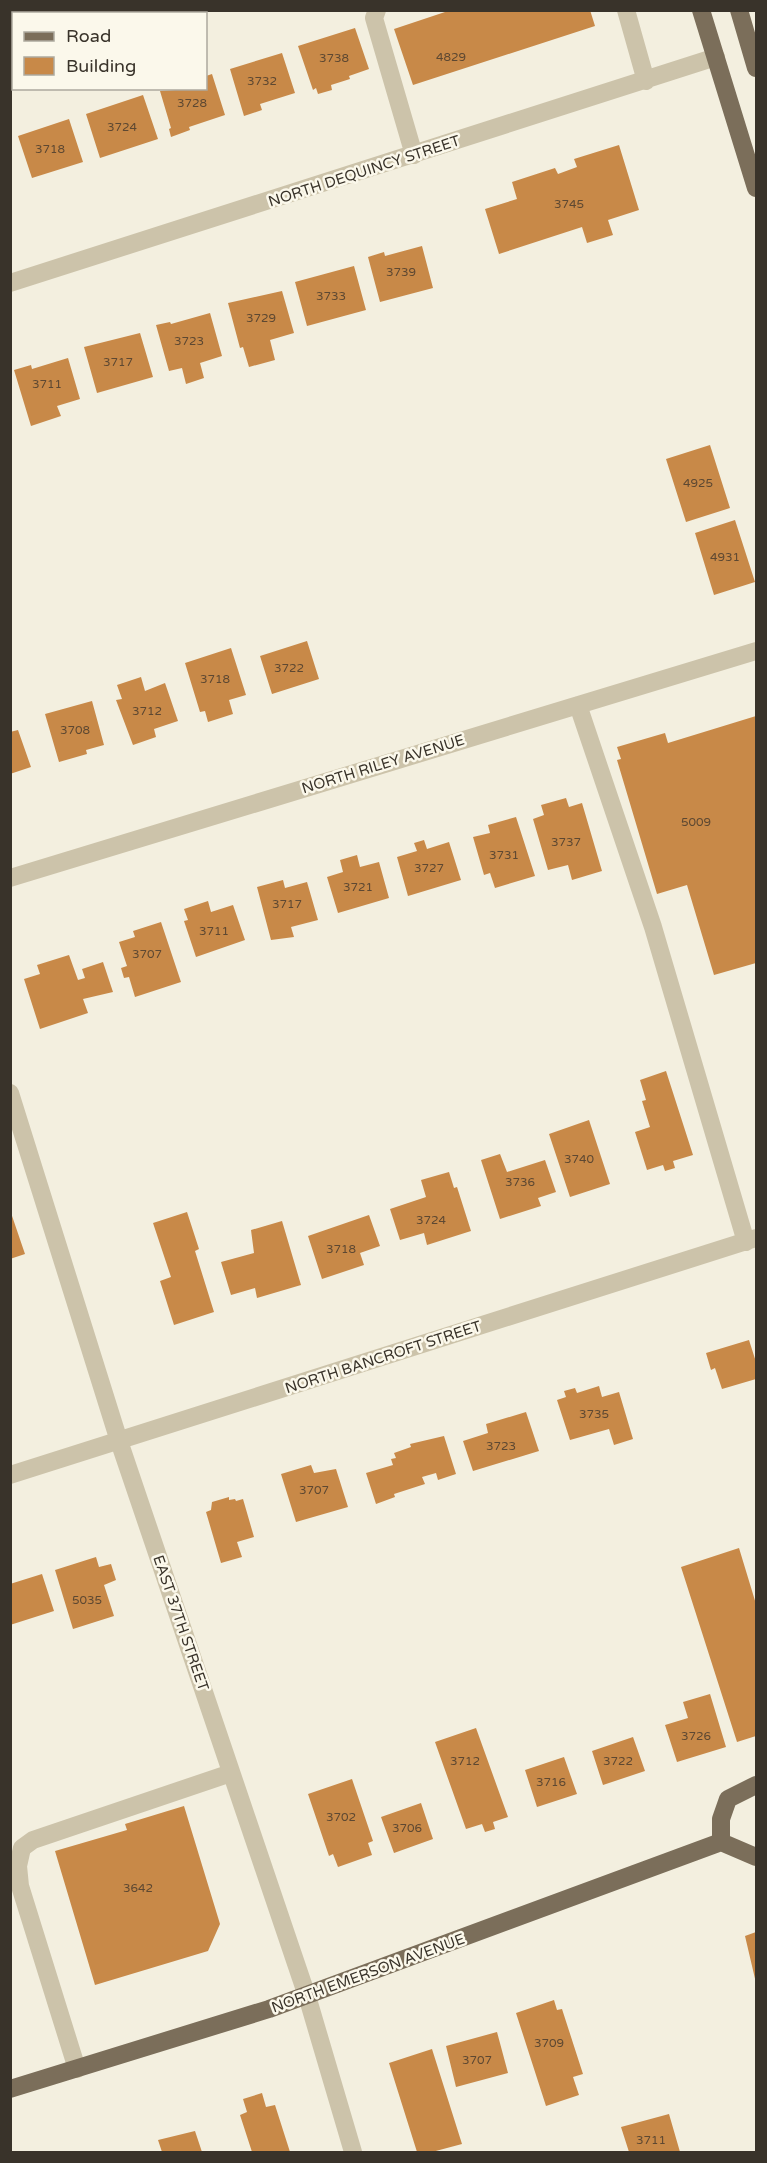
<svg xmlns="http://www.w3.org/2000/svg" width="767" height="2163" font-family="'Varela Round',sans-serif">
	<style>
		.building { fill: #c88948 }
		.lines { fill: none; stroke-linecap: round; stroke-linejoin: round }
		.minor { stroke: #ccc3aa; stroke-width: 18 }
		.major { stroke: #7b6e5a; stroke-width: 18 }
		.labels { text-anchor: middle; stroke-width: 5; stroke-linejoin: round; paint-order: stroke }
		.number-label { font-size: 12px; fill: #5d4832 }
		.street-label { font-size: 15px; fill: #39332a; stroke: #fbf8eb }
	</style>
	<rect width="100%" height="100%" fill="#f3efdf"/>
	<path class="building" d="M451,10H590L595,26L413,85L394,29Z
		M355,28L369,69L349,76L350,79L331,85L332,90L318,94L316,88L313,90L298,46Z
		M282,53L295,93L260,104L262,110L244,116L230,69Z
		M212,74L225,115L189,127L190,130L171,137L169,129L171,128L160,91L206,88V76Z
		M143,95L158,139L100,158L86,114Z
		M69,119L83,162L32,178L18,136Z
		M619,145L639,210L608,220L613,235L587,243L582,227L499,254L485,209L517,199L512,182L555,168L558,174L577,167L574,159Z
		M422,246L433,288L380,302L368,257L384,252L385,256Z
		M354,266L366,310L307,326L295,282Z
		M282,291L294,333L270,340L275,360L249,367L243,347L240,348L228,303Z
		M210,313L222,356L200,363L204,378L186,384L182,368L169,371L156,325L170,322L171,324Z
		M140,333L153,377L97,393L84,347Z
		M68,358L80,399L57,406L61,416L31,426L14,370L31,365L32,369Z
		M710,445L730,508L686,522L666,459Z
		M735,520L755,582L714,595L695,533Z
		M307,641L319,679L272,694L260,656Z
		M231,648L246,695L229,700L233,714L208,722L205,711L200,712L185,663Z
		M141,677L145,691L165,683L178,721L154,729L156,737L133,745L116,700L122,699L117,685Z
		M92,701L104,745L86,750L87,754L59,762L45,714Z
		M756,716V963L714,975L687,885L657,894L617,760L621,759L617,747L665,733L668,743Z
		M18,730L31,767L10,774V732Z
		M566,798L569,807L582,803L602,871L572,880L568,865L548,870L533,819L544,815L541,805Z
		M516,817L535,876L495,888L490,873L484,875L473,837L490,833L488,825Z
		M424,840L427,849L449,842L461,880L408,896L397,857L417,851L414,843Z
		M357,855L360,867L379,862L389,898L338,913L327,877L343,872L340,860Z
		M283,880L285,888L307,882L318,920L291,927L294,937L271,940L257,887Z
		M208,901L211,912L233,905L245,940L196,957L184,921L188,920L184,909Z
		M161,922L181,982L135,997L129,977L124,978L121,968L127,966L119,942L135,937L133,931Z
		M69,955L78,980L85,978L82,969L103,962L113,992L83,999L88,1013L40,1029L24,979L40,974L37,965Z
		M666,1071L693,1155L673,1161L675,1168L665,1171L663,1165L647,1170L635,1132L650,1127L642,1101L646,1100L640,1080Z
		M589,1120L610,1184L570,1197L549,1134Z
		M500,1154L507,1172L545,1160L556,1192L538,1198L541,1206L500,1219L481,1160Z
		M449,1172L454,1188L457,1187L471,1231L427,1245L424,1233L400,1240L390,1209L426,1197L421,1180Z
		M10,1210L25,1254L10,1259Z
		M187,1212L199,1249L195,1251L214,1312L174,1325L160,1281L171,1277L153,1223Z
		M369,1215L380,1246L360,1253L364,1265L322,1279L308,1236Z
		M282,1221L301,1285L257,1298L255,1288L231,1295L221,1262L254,1253L251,1230Z
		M749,1340L756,1362V1379L722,1389L715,1368L711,1370L706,1353Z
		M599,1386L602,1397L619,1392L633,1439L614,1445L609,1429L570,1440L557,1400L566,1397L564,1391L575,1388L577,1393Z
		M526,1412L539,1451L473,1471L463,1441L488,1433L486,1424Z
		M444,1436L456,1474L438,1480L436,1473L422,1477L425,1484L394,1494L395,1497L376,1504L366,1473L393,1465L391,1459L396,1458L394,1453L411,1447L410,1444Z
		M311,1465L314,1473L336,1469L348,1507L296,1522L281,1474Z
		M229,1497V1500L235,1499L236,1501L243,1499L254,1537L237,1542L242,1557L221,1563L206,1512L211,1510L212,1502Z
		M739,1548L756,1604V1736L737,1742L681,1567Z
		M96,1557L99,1567L111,1564L116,1580L104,1585L114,1616L73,1629L55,1570Z
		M42,1574L54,1611L10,1625V1584Z
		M710,1694L726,1747L677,1762L665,1725L688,1718L683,1702Z
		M476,1728L508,1817L493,1822L495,1829L485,1832L482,1824L466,1829L435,1742Z
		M633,1737L645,1771L603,1785L592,1751Z
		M564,1757L577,1794L537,1807L525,1770Z
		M352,1779L373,1841L368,1843L372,1855L338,1867L333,1854L329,1856L308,1794Z
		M421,1803L433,1839L394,1853L381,1817Z
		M184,1806L220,1924L208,1951L95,1985L55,1851L127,1830L125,1824Z
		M756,1932V1983L745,1936Z
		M554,2000L557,2010L562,2009L583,2074L573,2077L579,2095L546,2106L516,2013Z
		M497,2032L508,2073L456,2087L446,2046Z
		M432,2049L462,2144L432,2152H417L389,2063Z
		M262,2093L266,2107L275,2105L290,2152H252L240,2115L247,2112L243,2099Z
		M669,2114L680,2152H629L621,2127Z
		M195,2131L202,2152H162L158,2140Z"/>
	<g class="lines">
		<path class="minor" d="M377,10L374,18L414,155
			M626,10L646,81
			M10,283L716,57
			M578,705L653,927L746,1242
			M10,878L756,651
			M10,1093L119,1441L307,1996L353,2152
			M10,1475L756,1238
			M77,2069L20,1886L18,1866L22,1848L33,1840L231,1773"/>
		<path class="major" d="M701,10L756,188
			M739,10L756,68
			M721,1842V1819L728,1799L756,1785
			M10,2089L269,2009L721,1842L756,1857"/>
	</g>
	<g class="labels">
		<g class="number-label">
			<text x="451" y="61">4829</text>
			<text x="334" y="62">3738</text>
			<text x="262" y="85">3732</text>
			<text x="192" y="107">3728</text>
			<text x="122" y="131">3724</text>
			<text x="50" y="153">3718</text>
			<text x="569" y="208">3745</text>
			<text x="401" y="276">3739</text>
			<text x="331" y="300">3733</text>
			<text x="261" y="322">3729</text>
			<text x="189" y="345">3723</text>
			<text x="118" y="366">3717</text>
			<text x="47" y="388">3711</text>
			<text x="698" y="487">4925</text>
			<text x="725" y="561">4931</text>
			<text x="289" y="672">3722</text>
			<text x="215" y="683">3718</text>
			<text x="147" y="715">3712</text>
			<text x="75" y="734">3708</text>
			<text x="696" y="826">5009</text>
			<text x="566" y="846">3737</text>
			<text x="504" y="859">3731</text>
			<text x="429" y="872">3727</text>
			<text x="358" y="891">3721</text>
			<text x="287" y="908">3717</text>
			<text x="214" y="935">3711</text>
			<text x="147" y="958">3707</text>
			<text x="579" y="1163">3740</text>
			<text x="520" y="1186">3736</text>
			<text x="431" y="1224">3724</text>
			<text x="341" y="1253">3718</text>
			<text x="594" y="1418">3735</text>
			<text x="501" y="1450">3723</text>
			<text x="314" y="1494">3707</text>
			<text x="87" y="1604">5035</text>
			<text x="696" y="1740">3726</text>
			<text x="465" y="1765">3712</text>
			<text x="618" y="1765">3722</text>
			<text x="551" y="1786">3716</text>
			<text x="341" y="1821">3702</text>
			<text x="407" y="1832">3706</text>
			<text x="138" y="1892">3642</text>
			<text x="549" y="2047">3709</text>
			<text x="477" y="2064">3707</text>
			<text x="651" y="2144">3711</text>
		</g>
		<g class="street-label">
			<text transform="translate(364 171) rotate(-18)" y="5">NORTH DEQUINCY STREET</text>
			<text transform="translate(383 764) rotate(-17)" y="5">NORTH RILEY AVENUE</text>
			<text transform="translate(383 1357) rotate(-18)" y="5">NORTH BANCROFT STREET</text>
			<text transform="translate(181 1623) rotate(71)" y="5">EAST 37TH STREET</text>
			<text transform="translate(368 1973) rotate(-20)" y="5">NORTH EMERSON AVENUE</text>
		</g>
	</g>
	<rect width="767" height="2163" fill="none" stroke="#39332a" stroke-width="24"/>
	<rect x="12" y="12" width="195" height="78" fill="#fbf8eb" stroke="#ada99e" stroke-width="1.5"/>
	<rect x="24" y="32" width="30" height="9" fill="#7b6e5a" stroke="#ada99e" stroke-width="1.5"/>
	<text x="66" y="42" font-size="18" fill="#39332a">Road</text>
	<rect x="24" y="57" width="30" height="18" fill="#c88948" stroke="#ada99e" stroke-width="1.5"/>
	<text x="66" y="72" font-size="18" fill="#39332a">Building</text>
</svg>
